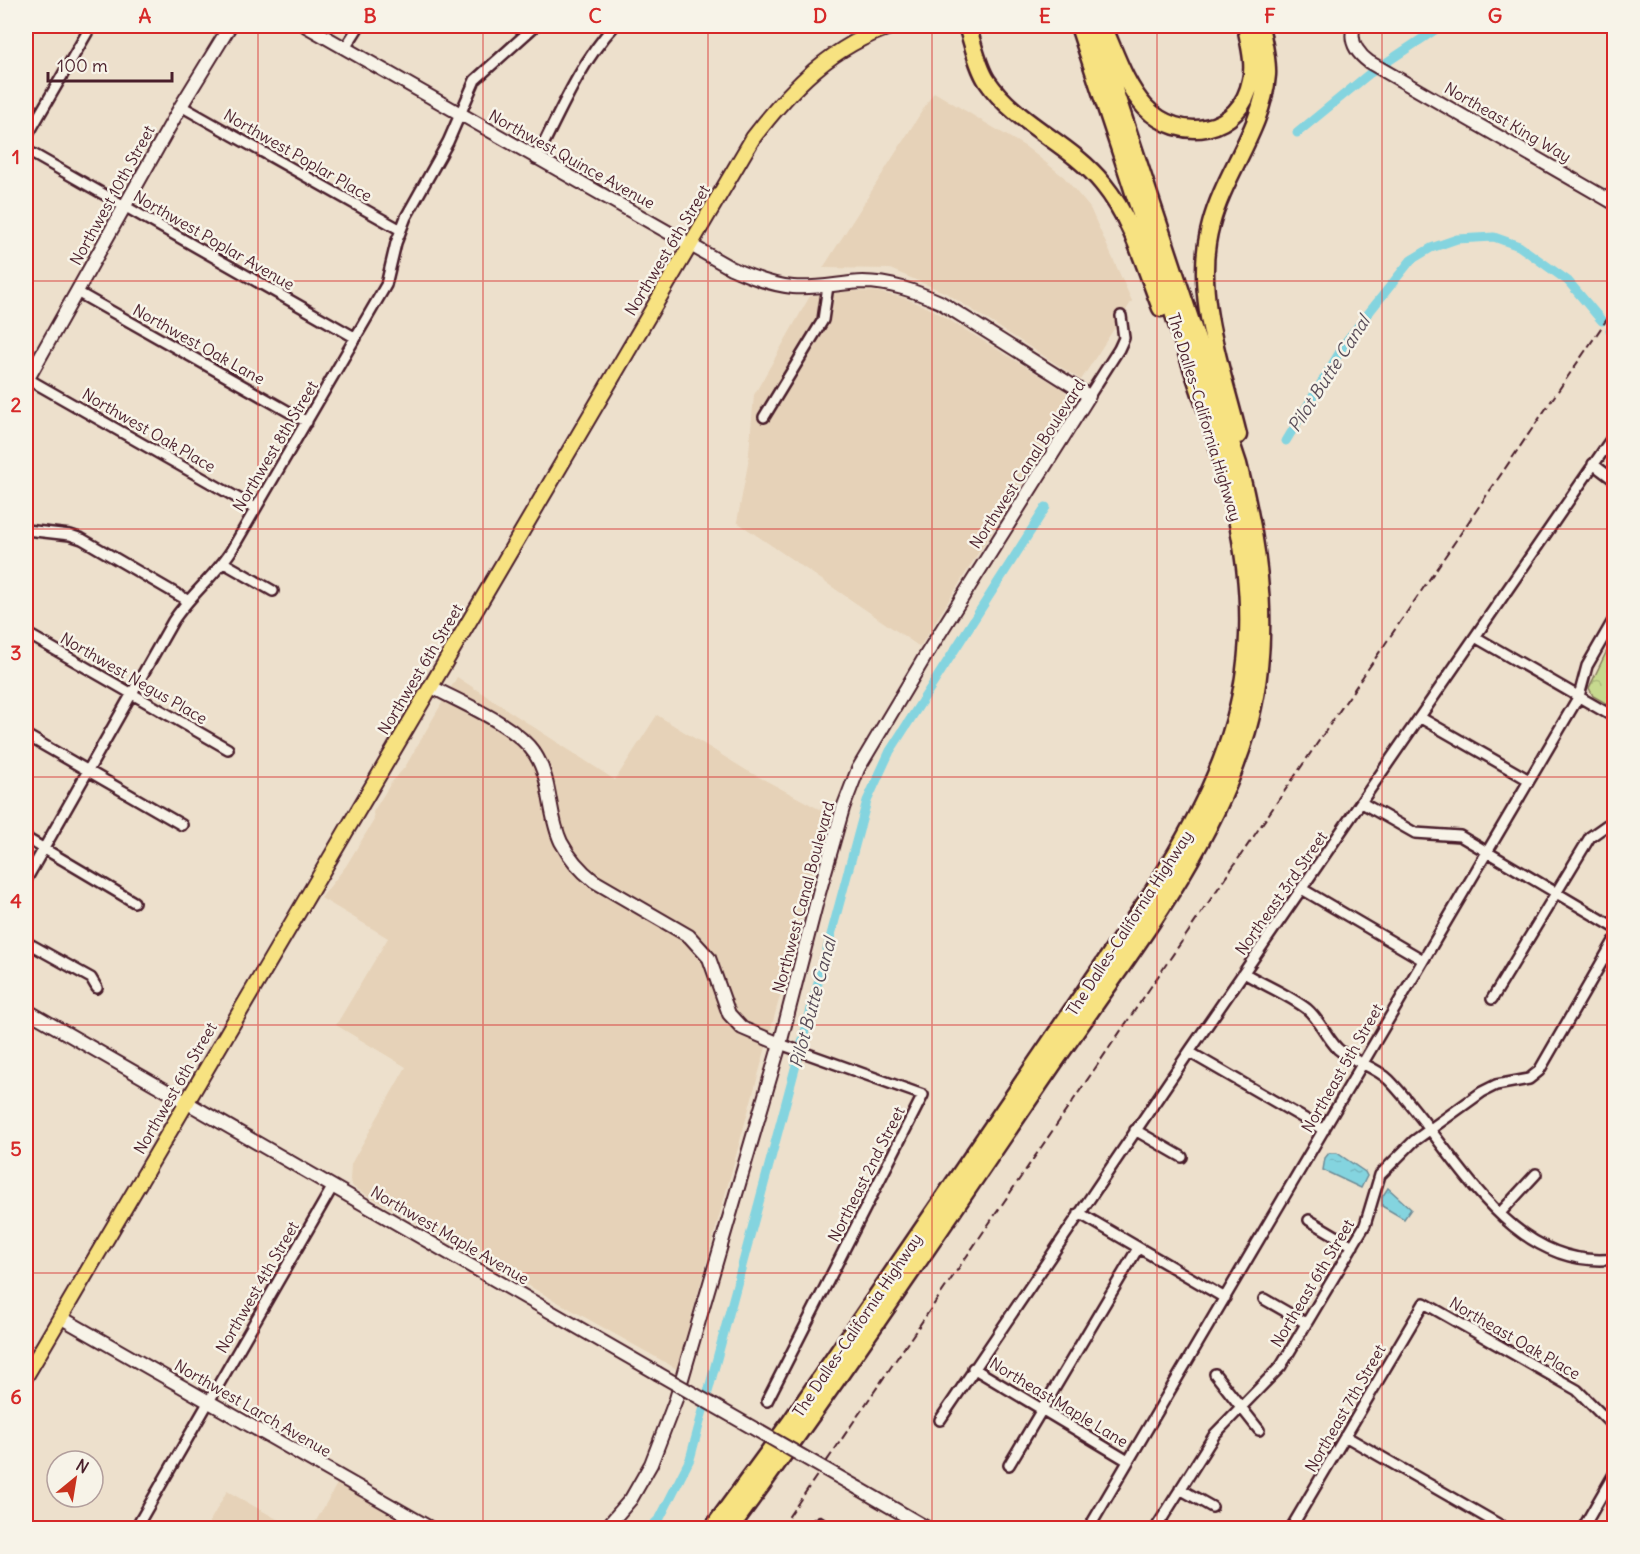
<svg xmlns="http://www.w3.org/2000/svg" width="1640" height="1554" font-family="Delius,sans-serif">
	<style>
		.built { fill: #e6d2b8 }
		.park { fill: url(#park-crowns); stroke: #887c5d; stroke-width: 1.5 }
		.water { fill: url(#water-ripples); stroke: #6d8c97; stroke-width: 1.5 }
		.lines { fill: none; stroke-linecap: round; stroke-linejoin: round }
		.canal { stroke: #84d4df; stroke-width: 9 }
		.street-casing { stroke: #4a1f2b; stroke-width: 14 }
		.secondary-casing { stroke: #4a1f2b; stroke-width: 16 }
		.primary-casing { stroke: #4a1f2b; stroke-width: 18 }
		.highway-casing { stroke: #4a1f2b; stroke-width: 21 }
		.street { stroke: #f7f3e8; stroke-width: 9 }
		.secondary { stroke: #f7f3e8; stroke-width: 12 }
		.primary { stroke: #f7e281; stroke-width: 14 }
		.highway { stroke: #f7e281; stroke-width: 16 }
		.rail { stroke: #4a1f2b; stroke-width: 2; stroke-dasharray: 9 4.5; stroke-linecap: butt }
		.secondary-bridge-casing { stroke: #4a1f2b; stroke-width: 16; stroke-linecap: butt }
		.secondary-bridge { stroke: #f7f3e8; stroke-width: 12 }
		.grid { fill: none; stroke: #d62828; stroke-width: 1.5; stroke-opacity: 0.55 }
		.labels { text-anchor: middle; stroke-width: 5; stroke-linejoin: round; paint-order: stroke }
		.street-label { font-size: 16px; fill: #4a1f2b; stroke: #f7f3e8 }
		.water-label { font-size: 18px; font-style: italic; fill: #584c58; stroke: #f7f3e8 }
		.neatline { fill: none; stroke: #d62828; stroke-width: 2 }
		.grid-label { font-size: 20px; text-anchor: middle; font-weight: bold; fill: #d62828 }
	</style>
	<defs>
		<pattern id="park-crowns" width="20" height="18" patternUnits="userSpaceOnUse" patternTransform="scale(1.5)"><rect width="20" height="18" fill="#c7da8f"/><path d="M2 6a3 3 0 1 1 6 0M12 15a3 3 0 1 1 6 0" fill="none" stroke="#acbb7c"/></pattern>
		<pattern id="water-ripples" width="26" height="14" patternUnits="userSpaceOnUse" patternTransform="scale(1.5)"><rect width="26" height="14" fill="#84d4df"/><path d="M2 4q2-2 4 0t4 0M15 11q2-2 4 0t4 0" fill="none" stroke="#74b6c0"/></pattern>
	</defs>
	<rect width="100%" height="100%" fill="#ede0cc"/>
	<filter id="ink" filterUnits="userSpaceOnUse"><feTurbulence type="fractalNoise" baseFrequency=".0167" numOctaves="2"/><feDisplacementMap in="SourceGraphic" scale="12" xChannelSelector="R" yChannelSelector="G"/><feConvolveMatrix kernelMatrix="1 2 1 2 8 2 1 2 1" color-interpolation-filters="sRGB"/></filter>
	<g filter="url(#ink)">
		<path class="built" d="M934,92L1026,147L1064,177L1090,208L1132,301L1081,380L946,293L890,269L823,268Z
			M852,291L878,292L905,298L933,310L1064,390L1072,401L1071,408L1042,450L920,647L737,522L748,464L754,395L810,296Z
			M457,677L615,780L657,715L746,770L830,815L677,1369L353,1187L350,1180L351,1164L406,1067L336,1025L388,938L321,898L346,866L374,820L373,812L391,783L405,767Z
			M337,1484L415,1528H312Z
			M227,1491L293,1528H206Z"/>
		<path class="park" d="M1614,636V708L1593,696L1589,688Z"/>
		<path class="water" d="M1329,1153H1337L1365,1172L1367,1176L1361,1188L1323,1170L1325,1158Z
			M1388,1188L1411,1209L1404,1219L1382,1206V1197Z"/>
		<g class="lines">
			<path class="canal" d="M1297,133L1369,74L1441,26
				M1610,330L1614,335
				M1286,441L1347,340L1411,260L1431,248L1457,239L1494,237L1519,246L1568,281L1602,321
				M650,1528L660,1518L690,1459L867,801L890,751L1046,507"/>
			<g class="street-casing">
				<path id="street" d="M345,48L359,26
					M181,106L401,230
					M26,138L91,26
					M26,150L356,338
					M536,159C559,114 580,63 614,26
					M77,292L307,422
					M28,379L255,508
					M1089,396L1119,349L1124,338L1121,316
					M764,417L823,320L828,286
					M1593,464L1614,480
					M26,530L70,535L82,539L187,600
					M224,563L273,591
					M26,633L228,749
					M1477,638L1614,717
					M1421,718L1529,780
					M26,735L182,825
					M1362,803L1415,833L1460,836L1614,927
					M26,838L134,902
					M26,880L173,621C190,595 214,577 231,551L386,285L396,243L406,217L448,142L475,80L535,26
					M1302,889L1423,960
					M26,942L91,978L97,988
					M1244,973C1264,985 1289,995 1307,1009C1320,1020 1326,1037 1338,1049C1353,1062 1375,1066 1389,1080C1452,1144 1506,1272 1614,1259
					M1492,999L1590,837L1607,825H1614
					M1189,1052L1324,1130
					M1135,1130L1182,1157
					M1079,1213L1225,1298
					M1500,1213L1536,1174
					M1309,1220L1353,1246
					M1264,1299L1306,1323
					M973,1368L1128,1461
					M1215,1374L1259,1430
					M767,1401L923,1095L780,1044
					M940,1420L1189,1052L1614,435
					M1345,1436L1505,1528
					M1009,1465L1138,1248
					M1180,1489L1212,1507
					M136,1528L333,1186
					M811,1528L820,1522L828,1528
					M1089,1528L1579,696L1587,666L1614,619
					M1156,1528L1215,1434L1281,1366L1365,1225L1380,1175L1414,1141L1482,1092L1496,1085L1529,1079L1539,1071L1614,941
					M1291,1528L1424,1303L1577,1390L1614,1427
					M1583,1528L1614,1474"/>
			</g>
			<g class="secondary-casing">
				<path id="secondary" d="M306,26L731,268C751,277 771,285 793,287C817,289 840,283 863,282C890,282 915,291 940,302L1089,396L926,655L858,769L843,808L819,893L780,1044L676,1399L651,1464L631,1499L606,1528
					M1354,26C1349,41 1357,53 1369,62L1614,203
					M26,382L181,106L230,26
					M430,686C461,703 515,724 535,754C552,780 548,815 561,842C569,857 581,871 594,881L689,936L709,958L729,1014L742,1028L780,1044
					M26,1010L657,1373
					M60,1317L430,1528
					M858,1488L927,1528"/>
			</g>
			<g class="primary-casing">
				<path id="primary" d="M26,1376L753,138C791,88 832,45 893,26"/>
			</g>
			<g class="highway-casing">
				<path id="highway" d="M967,26C973,43 977,66 987,81C1016,124 1070,143 1103,184C1132,219 1145,267 1161,308
					M1103,26C1115,53 1125,85 1145,107C1180,144 1241,134 1251,80C1255,63 1249,43 1246,26
					M1238,435C1222,369 1192,292 1211,224C1224,174 1263,128 1267,75C1268,59 1263,41 1260,26
					M713,1528L790,1423L1149,898C1194,827 1234,754 1245,670C1262,548 1212,429 1174,315C1143,219 1111,122 1079,26
					M730,1528C839,1380 942,1226 1046,1074C1118,968 1211,855 1247,731C1272,642 1261,552 1238,464L1093,26"/>
			</g>
			<use href="#street" class="street"/>
			<use href="#secondary" class="secondary"/>
			<use href="#primary" class="primary"/>
			<use href="#highway" class="highway"/>
			<path class="rail" d="M781,1528L1614,309"/>
			<g class="secondary-bridge-casing">
				<path id="secondary-bridge" d="M657,1373L858,1488"/>
			</g>
			<use href="#secondary-bridge" class="secondary-bridge"/>
		</g>
	</g>
	<path class="grid" d="M258,26V1528M483,26V1528M708,26V1528M932,26V1528M1157,26V1528M1382,26V1528M26,281H1614M26,529H1614M26,777H1614M26,1025H1614M26,1273H1614"/>
	<g class="labels">
		<g class="street-label">
			<text transform="translate(1508 122) rotate(30)" y="6">Northeast King Way</text>
			<text transform="translate(298 155) rotate(30)" y="6">Northwest Poplar Place</text>
			<text transform="translate(572 159) rotate(29)" y="6">Northwest Quince Avenue</text>
			<text transform="translate(112 195) rotate(-61)" y="6">Northwest 10th Street</text>
			<text transform="translate(214 240) rotate(30)" y="6">Northwest Poplar Avenue</text>
			<text transform="translate(667 250) rotate(-59)" y="6">Northwest 6th Street</text>
			<text transform="translate(199 344) rotate(29)" y="6">Northwest Oak Lane</text>
			<text transform="translate(1205 417) rotate(73)" y="6">The Dalles-California Highway</text>
			<text transform="translate(149 430) rotate(30)" y="6">Northwest Oak Place</text>
			<text transform="translate(275 446) rotate(-59)" y="6">Northwest 8th Street</text>
			<text transform="translate(1027 464) rotate(-57)" y="6">Northwest Canal Boulevard</text>
			<text transform="translate(420 669) rotate(-59)" y="6">Northwest 6th Street</text>
			<text transform="translate(134 678) rotate(30)" y="6">Northwest Negus Place</text>
			<text transform="translate(1281 893) rotate(-55)" y="6">Northeast 3rd Street</text>
			<text transform="translate(803 897) rotate(-75)" y="6">Northwest Canal Boulevard</text>
			<text transform="translate(1129 923) rotate(-57)" y="6">The Dalles-California Highway</text>
			<text transform="translate(1342 1068) rotate(-60)" y="6">Northeast 5th Street</text>
			<text transform="translate(175 1088) rotate(-60)" y="6">Northwest 6th Street</text>
			<text transform="translate(866 1174) rotate(-63)" y="6">Northeast 2nd Street</text>
			<text transform="translate(450 1235) rotate(30)" y="6">Northwest Maple Avenue</text>
			<text transform="translate(1312 1283) rotate(-59)" y="6">Northeast 6th Street</text>
			<text transform="translate(257 1287) rotate(-60)" y="6">Northwest 4th Street</text>
			<text transform="translate(857 1325) rotate(-56)" y="6">The Dalles-California Highway</text>
			<text transform="translate(1515 1338) rotate(30)" y="6">Northeast Oak Place</text>
			<text transform="translate(1059 1402) rotate(31)" y="6">Northeast Maple Lane</text>
			<text transform="translate(253 1408) rotate(30)" y="6">Northwest Larch Avenue</text>
			<text transform="translate(1345 1408) rotate(-60)" y="6">Northeast 7th Street</text>
		</g>
		<g class="water-label">
			<text transform="translate(1329 374) rotate(-57)" y="6">Pilot Butte Canal</text>
			<text transform="translate(813 1003) rotate(-75)" y="6">Pilot Butte Canal</text>
		</g>
	</g>
	<rect width="1640" height="1554" fill="none" stroke="#f7f3e8" stroke-width="66"/>
	<g transform="translate(75 1479) rotate(30)"><circle r="28" fill="#f7f3e8" stroke="#b29e9c" stroke-width="1.5"/>
	<path d="M0-4.5L10 22L0 15L-10 22Z" fill="#c8321e"/>
	<text y="-9" font-size="16" font-weight="bold" text-anchor="middle" fill="#4a1f2b">N</text>
	</g>
	<path d="M48 72v9h124v-9" fill="none" stroke="#4a1f2b" stroke-width="3"/>
	<text x="57" y="72" font-size="18" fill="#4a1f2b" stroke="#f7f3e8" stroke-width="4.5" paint-order="stroke">100 m</text>
	<rect x="33" y="33" width="1574" height="1488" class="neatline"/>
	<g class="grid-label">
		<text x="145" y="23">A</text>
		<text x="370" y="23">B</text>
		<text x="595" y="23">C</text>
		<text x="820" y="23">D</text>
		<text x="1045" y="23">E</text>
		<text x="1270" y="23">F</text>
		<text x="1495" y="23">G</text>
		<text x="16" y="164">1</text>
		<text x="16" y="412">2</text>
		<text x="16" y="660">3</text>
		<text x="16" y="908">4</text>
		<text x="16" y="1156">5</text>
		<text x="16" y="1404">6</text>
	</g>
</svg>
